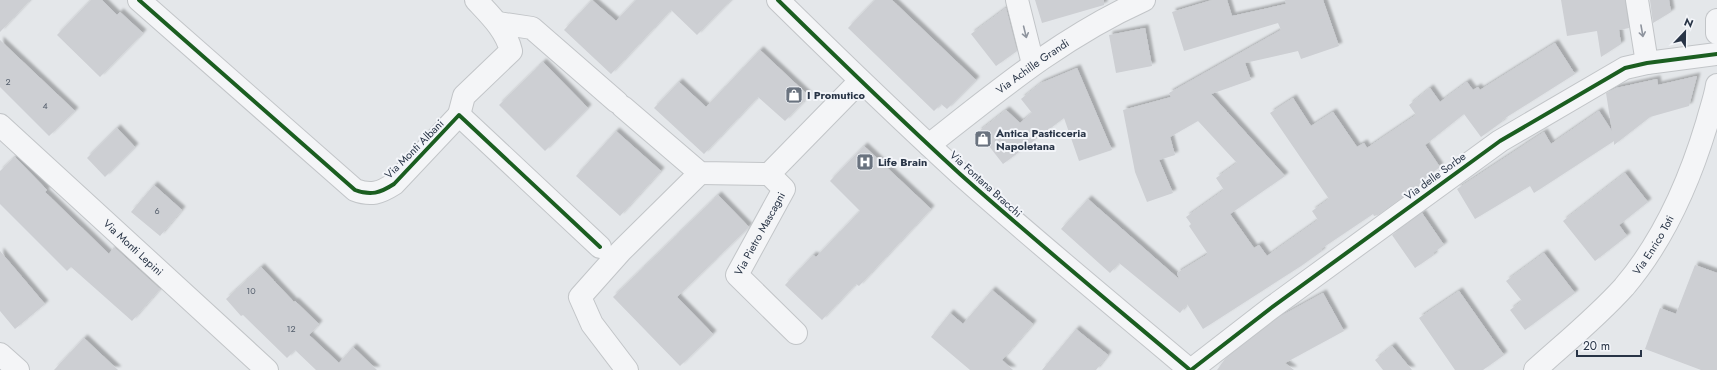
<svg xmlns="http://www.w3.org/2000/svg" width="1717" height="370" font-family="Jost,sans-serif">
	<style>
		.building { fill: #cdcfd3; filter: url(#shadow) }
		.lines { fill: none; stroke-linecap: round; stroke-linejoin: round }
		.minor-casing { stroke: #c2c5c8; stroke-width: 24 }
		.minor { stroke: #f4f5f7; stroke-width: 22 }
		.cycleway-casing { stroke: #f3f5f9; stroke-width: 6 }
		.cycleway { stroke: #1b5e20; stroke-width: 4 }
		.oneway { stroke: #8e949e }
		.labels { text-anchor: middle; stroke-width: 4; stroke-linejoin: round; paint-order: stroke }
		.number-label { font-size: 9px; fill: #525c6a }
		.street-label { font-size: 11px; fill: #283446; stroke: #f3f5f9 }
		.poi-label { font-size: 11px; font-weight: bold; fill: #283446; stroke: #f3f5f9; text-anchor: start }
	</style>
	<defs>
		<filter id="shadow"><feDropShadow dx="3.5" dy="-3.5" stdDeviation="1" flood-color="#0004"/></filter>
	</defs>
	<rect width="100%" height="100%" fill="#e4e7ea"/>
	<path class="building" d="M0,0H30L0,32Z
		M91,0H102L117,15L120,12L143,33L100,77L57,35Z
		M592,0L616,21L636,0H731L697,35L671,10L611,74L564,30Z
		M875,0H892L976,80L947,109L941,104L934,111L848,28Z
		M1035,0H1104V5L1042,23Z
		M1212,0H1227L1232,16L1286,4L1285,0H1323L1339,46L1301,59L1298,51L1245,63L1251,80L1211,94L1285,176L1230,214L1254,248L1259,245L1267,256L1318,220L1312,211L1329,199L1270,113L1293,98L1311,126L1333,112L1357,147L1364,143L1367,148L1416,115L1409,105L1430,88L1440,102L1467,82L1473,90L1478,87L1480,90L1555,43L1575,74L1502,120L1503,121L1481,137L1464,114L1425,145L1440,167L1421,181L1422,183L1378,215L1374,216L1373,214L1321,249L1322,251L1301,266L1203,329L1187,304L1180,313L1119,263L1110,273L1061,229L1088,199L1179,279L1177,273L1208,254L1189,226L1191,224L1186,217L1224,190L1216,178L1237,163L1198,121L1170,137L1175,155L1159,160L1173,193L1147,202L1135,172L1123,110L1171,97L1169,93L1281,30L1278,23L1184,51L1172,12Z
		M1561,0H1625L1629,28L1619,30L1621,44L1601,57L1597,31L1567,36Z
		M1650,0H1669L1671,12L1653,23Z
		M1006,8L1017,51L996,66L971,34Z
		M1145,28L1152,66L1116,73L1109,35Z
		M0,40L75,111L49,136L0,87Z
		M760,50L809,96L785,121L758,97L704,154L654,108L679,82L706,107Z
		M543,62L588,108L545,151L499,105Z
		M1077,68L1112,150L1079,161L1064,118L1003,164L978,132L1006,110L1020,123L1032,113L1021,99L1041,83Z
		M1697,76L1689,106L1650,117L1614,145V141L1534,193L1530,186L1475,219L1457,189L1544,132L1551,144L1599,111L1612,131L1606,93L1616,88L1657,79L1658,85Z
		M117,128L135,147L105,177L87,158Z
		M616,131L661,171L620,216L576,176Z
		M864,146L931,209L859,286L856,284L822,320L785,285L813,255L816,257L860,211L830,181Z
		M15,157L47,190L45,192L109,254L114,247L160,289L132,321L71,267L67,271L0,204V171Z
		M1625,173L1648,202L1619,225L1627,236L1595,261L1563,221Z
		M154,185L182,210L160,236L131,212Z
		M718,195L749,227L677,297L713,334L680,366L613,297Z
		M1422,213L1444,245L1433,253L1434,255L1415,268L1392,235Z
		M0,251L45,304L15,329L0,311Z
		M1544,253L1575,293L1525,330L1510,310L1522,301L1506,281Z
		M1695,265L1717,273V370H1701L1645,349L1660,308L1676,314Z
		M261,267L294,302L295,301L319,324L309,335L339,363L353,347L377,370H316L295,350L287,358L243,315L241,316L226,299Z
		M992,290L1033,324L1002,360L1013,370H970L931,337L950,313L963,324Z
		M1459,291L1504,355L1483,370H1455L1419,318Z
		M1323,293L1344,331L1285,363L1294,370H1217L1225,359L1279,317Z
		M1076,329L1108,355L1096,370H1042Z
		M84,338L118,370H54Z
		M1392,346L1412,370H1383L1375,360Z"/>
	<g class="lines">
		<g class="minor-casing">
			<g id="minor">
				<path d="M139,0L355,190C371,196 380,193 394,184L459,115L600,247"/>
				<path d="M778,0C838,59 898,117 960,174C1035,241 1113,305 1190,370"/>
				<path d="M1017,0L1033,64"/>
				<path d="M1637,0L1647,63"/>
				<path d="M1717,20V33"/>
				<path d="M498,23L532,28L617,102"/>
				<path d="M623,107L700,173L769,174"/>
				<path d="M459,115L464,96L511,51C506,30 490,15 476,0"/>
				<path id="s1" d="M0,125L267,370"/>
				<path id="s2" d="M929,145C999,90 1062,37 1144,0"/>
				<path id="s3" d="M796,333L737,275L784,189L769,174L860,81"/>
				<path d="M0,354L18,370"/>
				<path d="M627,370L592,324L580,297L621,251L700,173"/>
				<path d="M1191,370L1271,308L1500,141L1625,68L1647,63L1717,54"/>
				<path id="s4" d="M1535,370C1565,343 1597,317 1624,287C1664,240 1689,183 1707,123C1710,111 1715,98 1717,85"/>
			</g>
		</g>
		<use href="#minor" class="minor"/>
		<g class="cycleway-casing">
			<path id="cycleway" d="M139,0L355,190C371,196 380,193 394,184L459,115L600,247
				M778,0C838,59 898,117 960,174C1035,241 1113,305 1190,370
				M1191,370L1271,308L1500,141L1625,68L1647,63L1717,54"/>
		</g>
		<use href="#cycleway" class="cycleway"/>
	</g>
	<defs><path id="oneway-shaft" d="M-6 0H5M1.5-3L5.5 0L1.5 3" fill="none" stroke-width="1.6" stroke-linecap="round" stroke-linejoin="round"/></defs>
	<g class="oneway">
		<use href="#oneway-shaft" transform="translate(1642 31) rotate(80)"/>
		<use href="#oneway-shaft" transform="translate(1025 32) rotate(76)"/>
	</g>
	<defs>
		<g id="shop-square" transform="scale(0.9)"><rect x="-9" y="-9" width="18" height="18" rx="4" fill="#6a737f" stroke="#f3f5f9"/><path d="M-5-2.5h2.3a2.7 3.5 0 0 1 5.4 0H5L5.5 6h-11ZM-1.5-2.5h3a1.5 2.3 0 0 0-3 0Z" fill="#fff"/></g>
		<g id="hospital-square" transform="scale(0.9)"><rect x="-9" y="-9" width="18" height="18" rx="4" fill="#6a737f" stroke="#f3f5f9"/><path d="M-5-5h3v3.5h4V-5h3V5h-3V1.5h-4V5h-3Z" fill="#fff"/></g>
	</defs>
	<g fill-rule="evenodd">
		<use href="#shop-square" x="794" y="95"/>
		<use href="#shop-square" x="983" y="139"/>
		<use href="#hospital-square" x="865" y="162"/>
	</g>
	<g class="labels">
		<g class="number-label">
			<text x="8" y="85">2</text>
			<text x="45" y="109">4</text>
			<text x="157" y="214">6</text>
			<text x="251" y="294">10</text>
			<text x="291" y="332">12</text>
		</g>
		<g class="street-label">
			<text dy="4" stroke="none"><textPath href="#s2" startOffset="130">Via Achille Grandi</textPath></text>
			<text transform="translate(414 149) rotate(-45)" y="4">Via Monti Albani</text>
			<text transform="translate(1435 176) rotate(-36)" y="4">Via delle Sorbe</text>
			<text transform="translate(986 184) rotate(42)" y="4">Via Fontana Bracchi</text>
			<text dy="4" stroke="none"><textPath href="#s3" startOffset="130">Via Pietro Mascagni</textPath></text>
			<text dy="4" stroke="none"><textPath href="#s4" startOffset="173">Via Enrico Toti</textPath></text>
			<text dy="4" stroke="none"><textPath href="#s1" startOffset="181">Via Monti Lepini</textPath></text>
		</g>
		<g class="poi-label">
			<text x="807" y="99">I Promutico</text>
			<text x="996" y="137">Antica Pasticceria<tspan x="996" dy="13">Napoletana</tspan></text>
			<text x="878" y="166">Life Brain</text>
		</g>
	</g>
	<g transform="translate(1685 32) rotate(22)" stroke="#f3f5f9" stroke-width="3" paint-order="stroke">
	<path d="M0-3L7 15L0 10L-7 15Z" fill="#283446"/>
	<text y="-6" font-size="11" font-weight="bold" text-anchor="middle" fill="#283446">N</text>
	</g>
	<path d="M1577 350v6h64v-6" fill="none" stroke="#283446" stroke-width="2"/>
	<text x="1583" y="350" font-size="12" fill="#283446" stroke="#f3f5f9" stroke-width="3" paint-order="stroke">20 m</text>
</svg>
